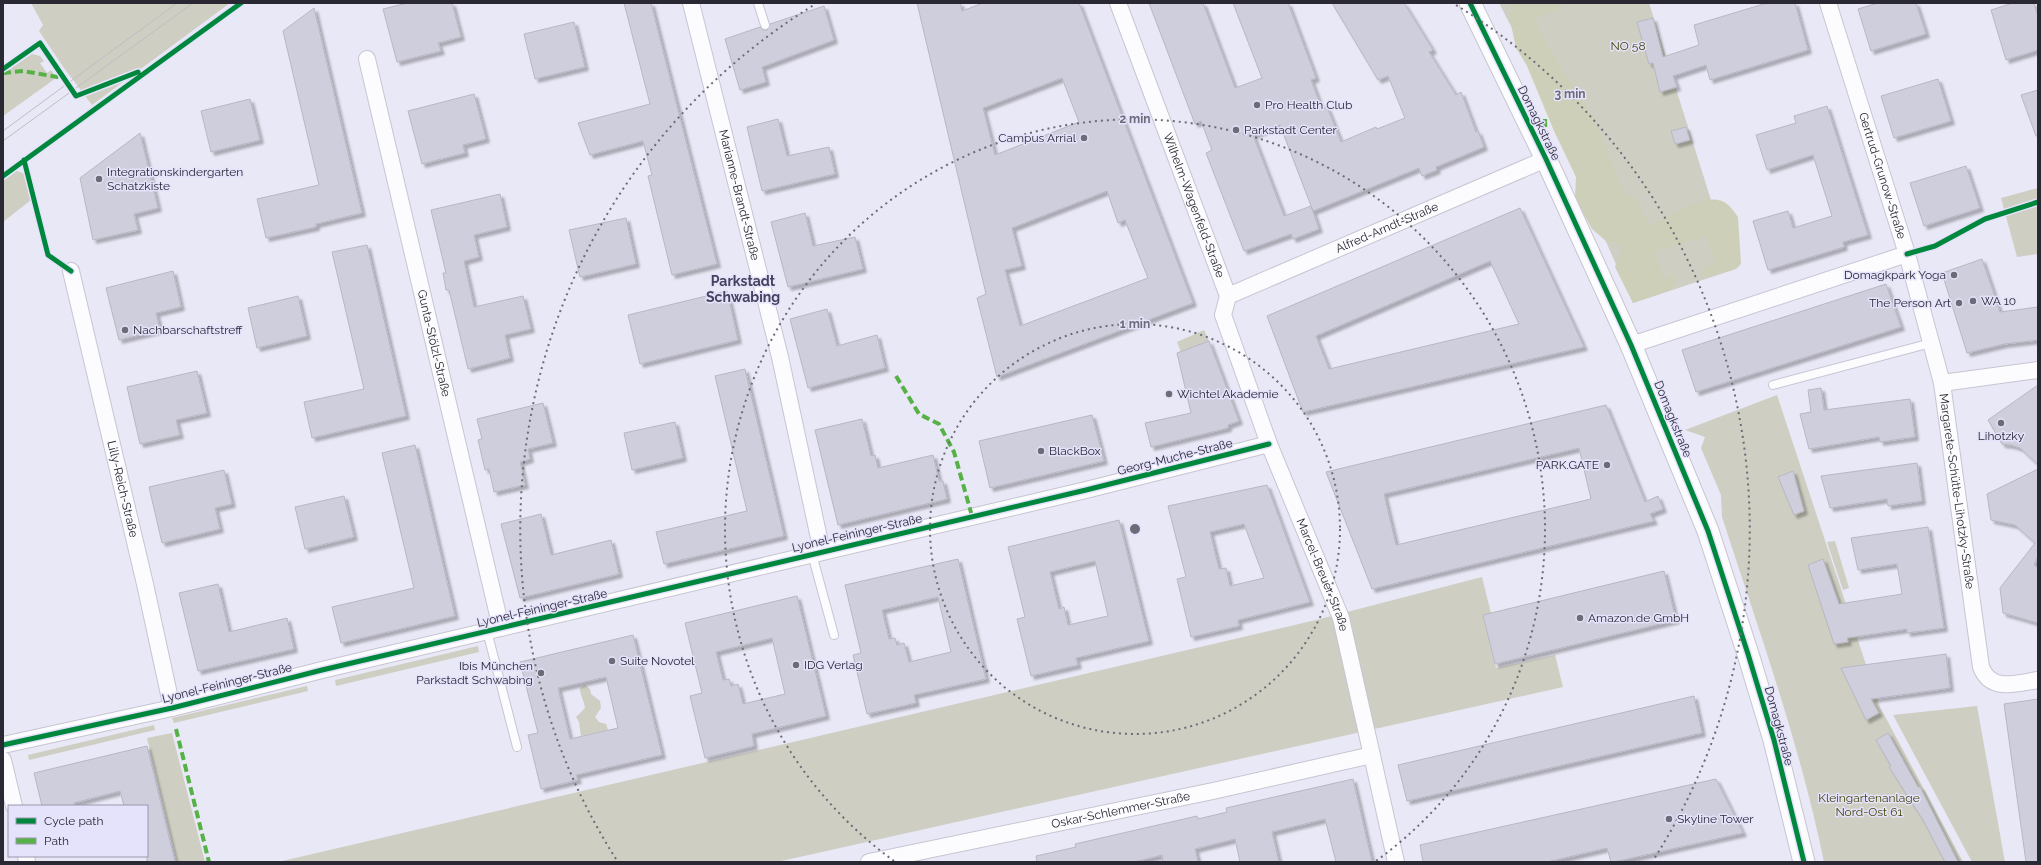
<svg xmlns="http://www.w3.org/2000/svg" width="2041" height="865" font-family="Raleway,sans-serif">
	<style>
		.green { fill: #cecec2 }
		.forest { fill: #cecfb8 }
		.building { fill: #cfcedd; stroke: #b8b7c3; fill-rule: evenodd; filter: url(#shadow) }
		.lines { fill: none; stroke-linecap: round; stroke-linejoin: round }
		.service-casing { stroke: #c7c5d2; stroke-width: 10 }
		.minor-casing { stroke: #c7c5d2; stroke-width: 18 }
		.tertiary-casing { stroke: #c7c5d2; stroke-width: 23 }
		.service { stroke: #fcfcfe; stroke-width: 8 }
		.minor { stroke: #fcfcfe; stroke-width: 16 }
		.tertiary { stroke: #fcfcfe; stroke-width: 21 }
		.tram { stroke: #bebec2; stroke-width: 1 }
		.quiet { stroke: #56b246; stroke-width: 4; stroke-dasharray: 8 4; stroke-linecap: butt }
		.cycleway-casing { stroke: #e5e2fc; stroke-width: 8 }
		.cycleway { stroke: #00873e; stroke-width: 5 }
		.ring { fill: none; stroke: #6c6b77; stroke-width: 2; stroke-dasharray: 2 4 }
		.poi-dot { fill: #6c6b77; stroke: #e5e2fc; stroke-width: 1.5 }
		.labels { text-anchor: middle; stroke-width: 3; stroke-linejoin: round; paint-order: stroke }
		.park-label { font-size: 12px; fill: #444503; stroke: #e5e2fc }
		.poi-label { font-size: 12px; fill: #292833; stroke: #e5e2fc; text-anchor: start }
		.street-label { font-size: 12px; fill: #292833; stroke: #e5e2fc }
		.quarter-label { font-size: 14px; font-weight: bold; fill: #46425c; stroke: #e5e2fc }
		.centre { fill: #6c6b77; stroke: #e5e2fc; stroke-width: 2 }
		.ring-label { font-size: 12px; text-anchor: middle; font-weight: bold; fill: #6c6b77; stroke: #e5e2fc; stroke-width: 3; stroke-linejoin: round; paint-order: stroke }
	</style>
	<defs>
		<filter id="shadow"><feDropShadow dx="3.5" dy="3.5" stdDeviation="1" flood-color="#0004"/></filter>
	</defs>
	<rect width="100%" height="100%" fill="#e9e8f6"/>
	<path class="green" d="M31,3H230L92,105L64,68L39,31L43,25Z
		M1499,3H1649L1733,270L1633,303L1512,28Z
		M32,54L40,56L44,61L40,63L47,73L51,70L56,78L3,116V74Z
		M17,171L25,174L31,200L3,222V181Z
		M2038,188V254L2017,257L2001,198Z
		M1204,330L1209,341L1181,352L1177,342Z
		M1777,395L1880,707L1963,862H1824C1800,744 1759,631 1722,517L1721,495L1701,448L1705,437L1685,430Z
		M1835,541L1849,588L1843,590L1827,542Z
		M1482,577L1491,613L1483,615L1496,668L1555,655L1563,687L777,862H278L1320,619Z
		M478,646L479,652L336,686L335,680Z
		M585,685L590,689L591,694L600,701L601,708L595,717L599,722L606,724L608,730L581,736L579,722L576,717L585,708C584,700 580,695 580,688Z
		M307,686L308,691L174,723L172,718Z
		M1977,706L2005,862H1972L1893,715Z
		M154,725L155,730L29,760L28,755Z
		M172,733L205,862H177L147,738Z"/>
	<path class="forest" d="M1516,3H1564L1557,10L1535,19L1538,30L1595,121L1624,192L1635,198L1650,226C1666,217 1704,193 1722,201C1729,204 1734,211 1738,217L1741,264L1736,269L1706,277L1702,273L1705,267L1715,264L1707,236L1655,251L1663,279L1677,275L1675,284L1671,290L1633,303L1615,267L1622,248L1615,242L1606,241L1592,229L1575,198L1576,177L1554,131L1527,66L1516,48L1510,20L1511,8Z"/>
	<path class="building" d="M407,3H452L461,37L438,43L441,51L397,62L383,9Z
		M624,3H651L717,264L672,275L648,176L652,175L643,141L590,155L578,123L650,104Z
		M917,3H960L962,11L983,3H1079L1193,303L997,377L977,298L986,294ZM1062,78L1079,122L995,155L983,108ZM1107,191L1118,223L1125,220L1148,278L1020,326L1005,270L1022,266L1012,228Z
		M1149,3H1203L1235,88L1262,78L1233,3H1288L1316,78L1311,80L1322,109L1327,107L1341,142L1376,127L1377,129L1405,118L1388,76L1378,80L1332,3H1404L1433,50L1429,52L1456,95L1461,92L1476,132L1478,131L1484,147L1436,167L1437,170L1422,176L1419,168L1313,211L1280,125L1253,135L1284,216L1311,206L1319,229L1293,239L1291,234L1244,251L1206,153L1212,150L1201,121L1195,124Z
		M1767,3H1795L1808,50L1710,80L1706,65L1673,76L1677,87L1660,92L1653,63L1649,64L1637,22L1653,18L1663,57L1699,45L1694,25Z
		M1878,3H1916L1926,34L1871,51L1858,9Z
		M2013,3H2034L2038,17V50L2006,60L1991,10Z
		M824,6L834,40L762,67L766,82L740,90L725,39L760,27L763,30H767L770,24Z
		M314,8L362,213L316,224V227L266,238L257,199L319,185L283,31Z
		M574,22L585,67L535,79L524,34Z
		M1938,79L1951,121L1894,138L1881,96Z
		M2038,90V136H2036L2021,95Z
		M474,94L486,139L463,145L465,153L422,164L408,111Z
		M250,99L260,140L211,152L201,111Z
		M1827,106L1868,235L1843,242L1844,247L1768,270L1753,221L1788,211L1793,228L1832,216L1813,155L1767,170L1756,135L1796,123L1794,116Z
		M778,119L787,156L829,147L835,174L762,191L747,127Z
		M1686,127L1690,140L1675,144L1671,131Z
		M140,133L158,208L134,214L138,230L93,240L80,178Z
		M1966,166L1980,208L1924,226L1910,183Z
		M500,194L507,227L474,235L479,257L464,261L474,307L523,296L531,329L505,335L510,358L468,369L449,290H446L443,273H446L431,210Z
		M1520,208L1584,347L1303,412L1267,316ZM1490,261L1519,324L1329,369L1316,336Z
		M805,213L813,246L855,237L863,269L788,287L771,222Z
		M626,218L636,264L580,277L569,230Z
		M367,245L406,416L312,438L304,402L364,389L332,252Z
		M1982,259L2000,312L2038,307V340L2004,344L1967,353L1942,273Z
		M173,271L181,307L156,313L160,330L119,340L106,288Z
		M1886,284L1901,327L1696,392L1682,350Z
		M727,291L738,340L640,364L628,315Z
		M298,296L307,336L257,348L248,308Z
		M827,309L837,346L877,335L885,368L808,388L790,319Z
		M1209,341L1239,421L1228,425V428L1151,447L1145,423L1191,413L1177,353Z
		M745,369L784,536L664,564L656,532L747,511L715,376Z
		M197,371L207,413L176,420L180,435L140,444L127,387Z
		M2038,385V465L2020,448L2011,445L2002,444L1988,420Z
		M1821,388L1824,410L1910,399L1915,437L1880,442L1879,437L1809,449L1800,414L1811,412L1808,390Z
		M543,403L553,443L528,449L530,459L520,462L525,485L494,492L489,469L485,470L478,440L482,439L477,419Z
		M1606,405L1645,502L1658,496L1663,509L1650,514L1654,521L1372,589L1326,472ZM1579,448L1591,499L1396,545L1384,494Z
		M1092,415L1104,461L990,488L979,441Z
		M862,419L871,456L875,455L878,468L933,455L939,481H943L947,499L838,525L815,430Z
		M675,422L683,458L632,470L624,433Z
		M415,445L455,616L341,643L332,607L414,588L382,453Z
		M1917,463L1922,501L1888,506L1887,499L1830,508L1821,476Z
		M2038,469V556L2034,565L2038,568V623L2003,613L2000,588L2035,543L2015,525L1991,520L1987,494Z
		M224,470L232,504L215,508L220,529L162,543L149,487Z
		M1793,471L1804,511L1794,515L1778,477Z
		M1267,485L1310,602L1238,620L1239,626L1191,637L1177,579L1186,577L1168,506ZM1244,524L1264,578L1230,586L1226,568L1219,569L1210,532Z
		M344,496L354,537L305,549L295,507Z
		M541,514L551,555L611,540L619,574L520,598L501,524Z
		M1119,520L1149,641L1076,658L1078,665L1031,676L1017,619L1025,617L1008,547ZM1095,561L1108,616L1068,625L1064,607L1059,609L1050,572Z
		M1928,527L1944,628L1907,633V629L1847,638L1848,642L1834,644L1808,565L1823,559L1839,604L1902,594L1897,564L1858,570L1851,538Z
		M958,559L986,679L914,695L916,703L867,714L853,655L861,653L845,585ZM938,597L951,652L909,662L904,643L897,645L895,638L889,639L882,610Z
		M1664,571L1676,620L1495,664L1483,615Z
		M218,584L229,632L287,618L294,649L198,671L179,593Z
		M797,596L826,716L752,734L754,746L705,758L690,696L702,693L685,623ZM772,638L785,694L743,704L738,684L731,686L729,679L723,680L716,652Z
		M633,635L662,755L576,775L578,780L541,789L528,735L538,733L520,662ZM606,677L618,728L570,739L558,688Z
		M1946,654L1950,688L1871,699L1879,713L1866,720L1841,668Z
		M1694,696L1702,733L1407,801L1398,765Z
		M2038,699V862H2026L2004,704Z
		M1888,733L1918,787H1920L1958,862H1945L1923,820L1889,767L1891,766L1876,740Z
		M147,746L175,862H147V806H124L120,791L74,803L75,806H42L34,773Z
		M1353,779L1372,862H1336L1325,819L1272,832L1279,862H1240L1235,839L1195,849L1198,862H1163L1162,855L1134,862H1037L1036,856L1076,847L1075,844L1197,816L1198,819L1227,812L1226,808Z
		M1716,779L1743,833L1614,862H1611L1607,848L1547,862H1423L1420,845Z"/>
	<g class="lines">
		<g class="service-casing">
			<path id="service" d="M758,3L765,25
				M1773,385L1931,343
				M812,554L834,635
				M487,631L517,747"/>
		</g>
		<g class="minor-casing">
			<g id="minor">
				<path id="s1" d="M691,3L780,357L822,552"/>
				<path id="s2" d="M1118,3L1228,296"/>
				<path id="s3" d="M1828,3L1907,254L1942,383L1981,667C1991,693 2017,683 2038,680"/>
				<path id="s4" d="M367,59L501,628"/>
				<path id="s5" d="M71,271L145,584L172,708"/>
				<path id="s6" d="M1228,296L1223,315L1227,326L1269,444L1341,618L1396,862"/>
				<path id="s7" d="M1228,296L1546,159"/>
				<path d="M1631,345L1907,254"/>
				<path d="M1942,383L2038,370"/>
				<path d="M3,745L172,708L322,670L1086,490L1269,444"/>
				<path d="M3,760L14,806"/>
				<path d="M26,856L27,862"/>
				<path id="s8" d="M869,862L1213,791L1372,755"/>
			</g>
		</g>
		<g class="tertiary-casing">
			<path id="tertiary" d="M1470,3L1546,159L1631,345L1708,531L1748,654L1774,740L1804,862"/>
		</g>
		<use href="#service" class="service"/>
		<use href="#minor" class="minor"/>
		<use href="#tertiary" class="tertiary"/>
		<path class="tram" d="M3,131L177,3
			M3,141L193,3"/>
		<path class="quiet" d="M3,73L23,71L63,78
			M1545,119L1546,153
			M896,376L919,414L939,424L954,452L972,516
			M176,729L209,862"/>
		<g class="cycleway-casing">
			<path id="cycleway" d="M1470,3L1546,159L1631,345L1708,531L1748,654L1774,740L1804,862
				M3,69L40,43L76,96L138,72
				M24,160L48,255L71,271
				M3,176L241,3
				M1907,254L1935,246L1985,219L2038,202
				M3,745L172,708L322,670L1086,490L1269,444"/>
		</g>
		<use href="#cycleway" class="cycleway"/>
	</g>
	<g class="ring">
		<circle cx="1135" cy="529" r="205"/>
		<path d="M894 861A410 410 0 1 1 1376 861"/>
		<path d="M616 859A615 615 0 0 1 814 5M1456 5A615 615 0 0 1 1654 859"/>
	</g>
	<g class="poi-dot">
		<circle cx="1257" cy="105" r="4"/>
		<circle cx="1236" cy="130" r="4"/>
		<circle cx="1084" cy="138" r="4"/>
		<circle cx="99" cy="179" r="4"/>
		<circle cx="1954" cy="275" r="4"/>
		<circle cx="1973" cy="301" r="4"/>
		<circle cx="1959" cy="303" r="4"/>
		<circle cx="125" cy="330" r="4"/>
		<circle cx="1169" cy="394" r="4"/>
		<circle cx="2001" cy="423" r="4"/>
		<circle cx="1041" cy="451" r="4"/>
		<circle cx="1607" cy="465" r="4"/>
		<circle cx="1580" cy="618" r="4"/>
		<circle cx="612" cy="661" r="4"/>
		<circle cx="796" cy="665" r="4"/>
		<circle cx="541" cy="673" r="4"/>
		<circle cx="1669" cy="819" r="4"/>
	</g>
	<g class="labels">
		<g class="park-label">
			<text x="1628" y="50">NO 58</text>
			<text x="1869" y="802">Kleingartenanlage<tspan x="1869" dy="14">Nord-Ost 61</tspan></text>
		</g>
		<g class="poi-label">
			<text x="1265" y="109">Pro Health Club</text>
			<text x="1244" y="134">Parkstadt Center</text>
			<text x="1076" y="142" text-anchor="end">Campus Arrial</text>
			<text x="107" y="176">Integrationskindergarten<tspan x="107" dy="14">Schatzkiste</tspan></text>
			<text x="1946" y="279" text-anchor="end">Domagkpark Yoga</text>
			<text x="1981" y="305">WA 10</text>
			<text x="1951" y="307" text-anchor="end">The Person Art</text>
			<text x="133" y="334">Nachbarschaftstreff</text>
			<text x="1177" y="398">Wichtel Akademie</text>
			<text x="2001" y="440" text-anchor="middle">Lihotzky</text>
			<text x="1049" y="455">BlackBox</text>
			<text x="1599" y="469" text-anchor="end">PARK.GATE</text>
			<text x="1588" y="622">Amazon.de GmbH</text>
			<text x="620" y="665">Suite Novotel</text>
			<text x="804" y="669">IDG Verlag</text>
			<text x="533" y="670" text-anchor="end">Ibis München<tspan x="533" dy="14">Parkstadt Schwabing</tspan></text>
			<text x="1677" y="823">Skyline Tower</text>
		</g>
		<g class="street-label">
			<text transform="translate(1539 123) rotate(64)" y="4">Domagkstraße</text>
			<text dy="4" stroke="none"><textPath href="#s3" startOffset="181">Gertrud-Grunow-Straße</textPath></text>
			<text dy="4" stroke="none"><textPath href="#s1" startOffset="198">Marianne-Brandt-Straße</textPath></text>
			<text dy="4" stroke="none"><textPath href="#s2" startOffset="216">Wilhelm-Wagenfeld-Straße</textPath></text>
			<text dy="4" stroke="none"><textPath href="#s7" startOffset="173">Alfred-Arndt-Straße</textPath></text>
			<text dy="4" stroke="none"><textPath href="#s4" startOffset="292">Gunta-Stölzl-Straße</textPath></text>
			<text transform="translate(1673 419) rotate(68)" y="4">Domagkstraße</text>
			<text transform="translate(1175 457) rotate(-14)" y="4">Georg-Muche-Straße</text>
			<text dy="4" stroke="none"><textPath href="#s5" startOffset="224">Lilly-Reich-Straße</textPath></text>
			<text dy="4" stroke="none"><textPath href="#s3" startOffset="506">Margarete-Schütte-Lihotzky-Straße</textPath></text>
			<text transform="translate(857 533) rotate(-13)" y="4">Lyonel-Feininger-Straße</text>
			<text dy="4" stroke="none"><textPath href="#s6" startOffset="298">Marcel-Breuer-Straße</textPath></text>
			<text transform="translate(542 608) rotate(-13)" y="4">Lyonel-Feininger-Straße</text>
			<text transform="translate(227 683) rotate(-14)" y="4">Lyonel-Feininger-Straße</text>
			<text transform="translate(1779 726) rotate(75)" y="4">Domagkstraße</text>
			<text dy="4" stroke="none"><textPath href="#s8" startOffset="257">Oskar-Schlemmer-Straße</textPath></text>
		</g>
		<g class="quarter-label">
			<text x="743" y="286">Parkstadt<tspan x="743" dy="16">Schwabing</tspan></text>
		</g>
	</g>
	<circle cx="1135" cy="529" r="6" class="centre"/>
	<g class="ring-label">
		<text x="1570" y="98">3 min</text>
		<text x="1135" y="123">2 min</text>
		<text x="1135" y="328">1 min</text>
	</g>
	<rect width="2041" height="865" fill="none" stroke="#292833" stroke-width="8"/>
	<rect x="8" y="805" width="140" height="52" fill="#e5e2fc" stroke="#9a98ac"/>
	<rect x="16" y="818" width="20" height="6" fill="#00873e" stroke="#9a98ac"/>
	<text x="44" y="825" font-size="12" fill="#292833">Cycle path</text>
	<rect x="16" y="838" width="20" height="6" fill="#56b246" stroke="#9a98ac"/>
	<text x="44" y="845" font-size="12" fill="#292833">Path</text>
</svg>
